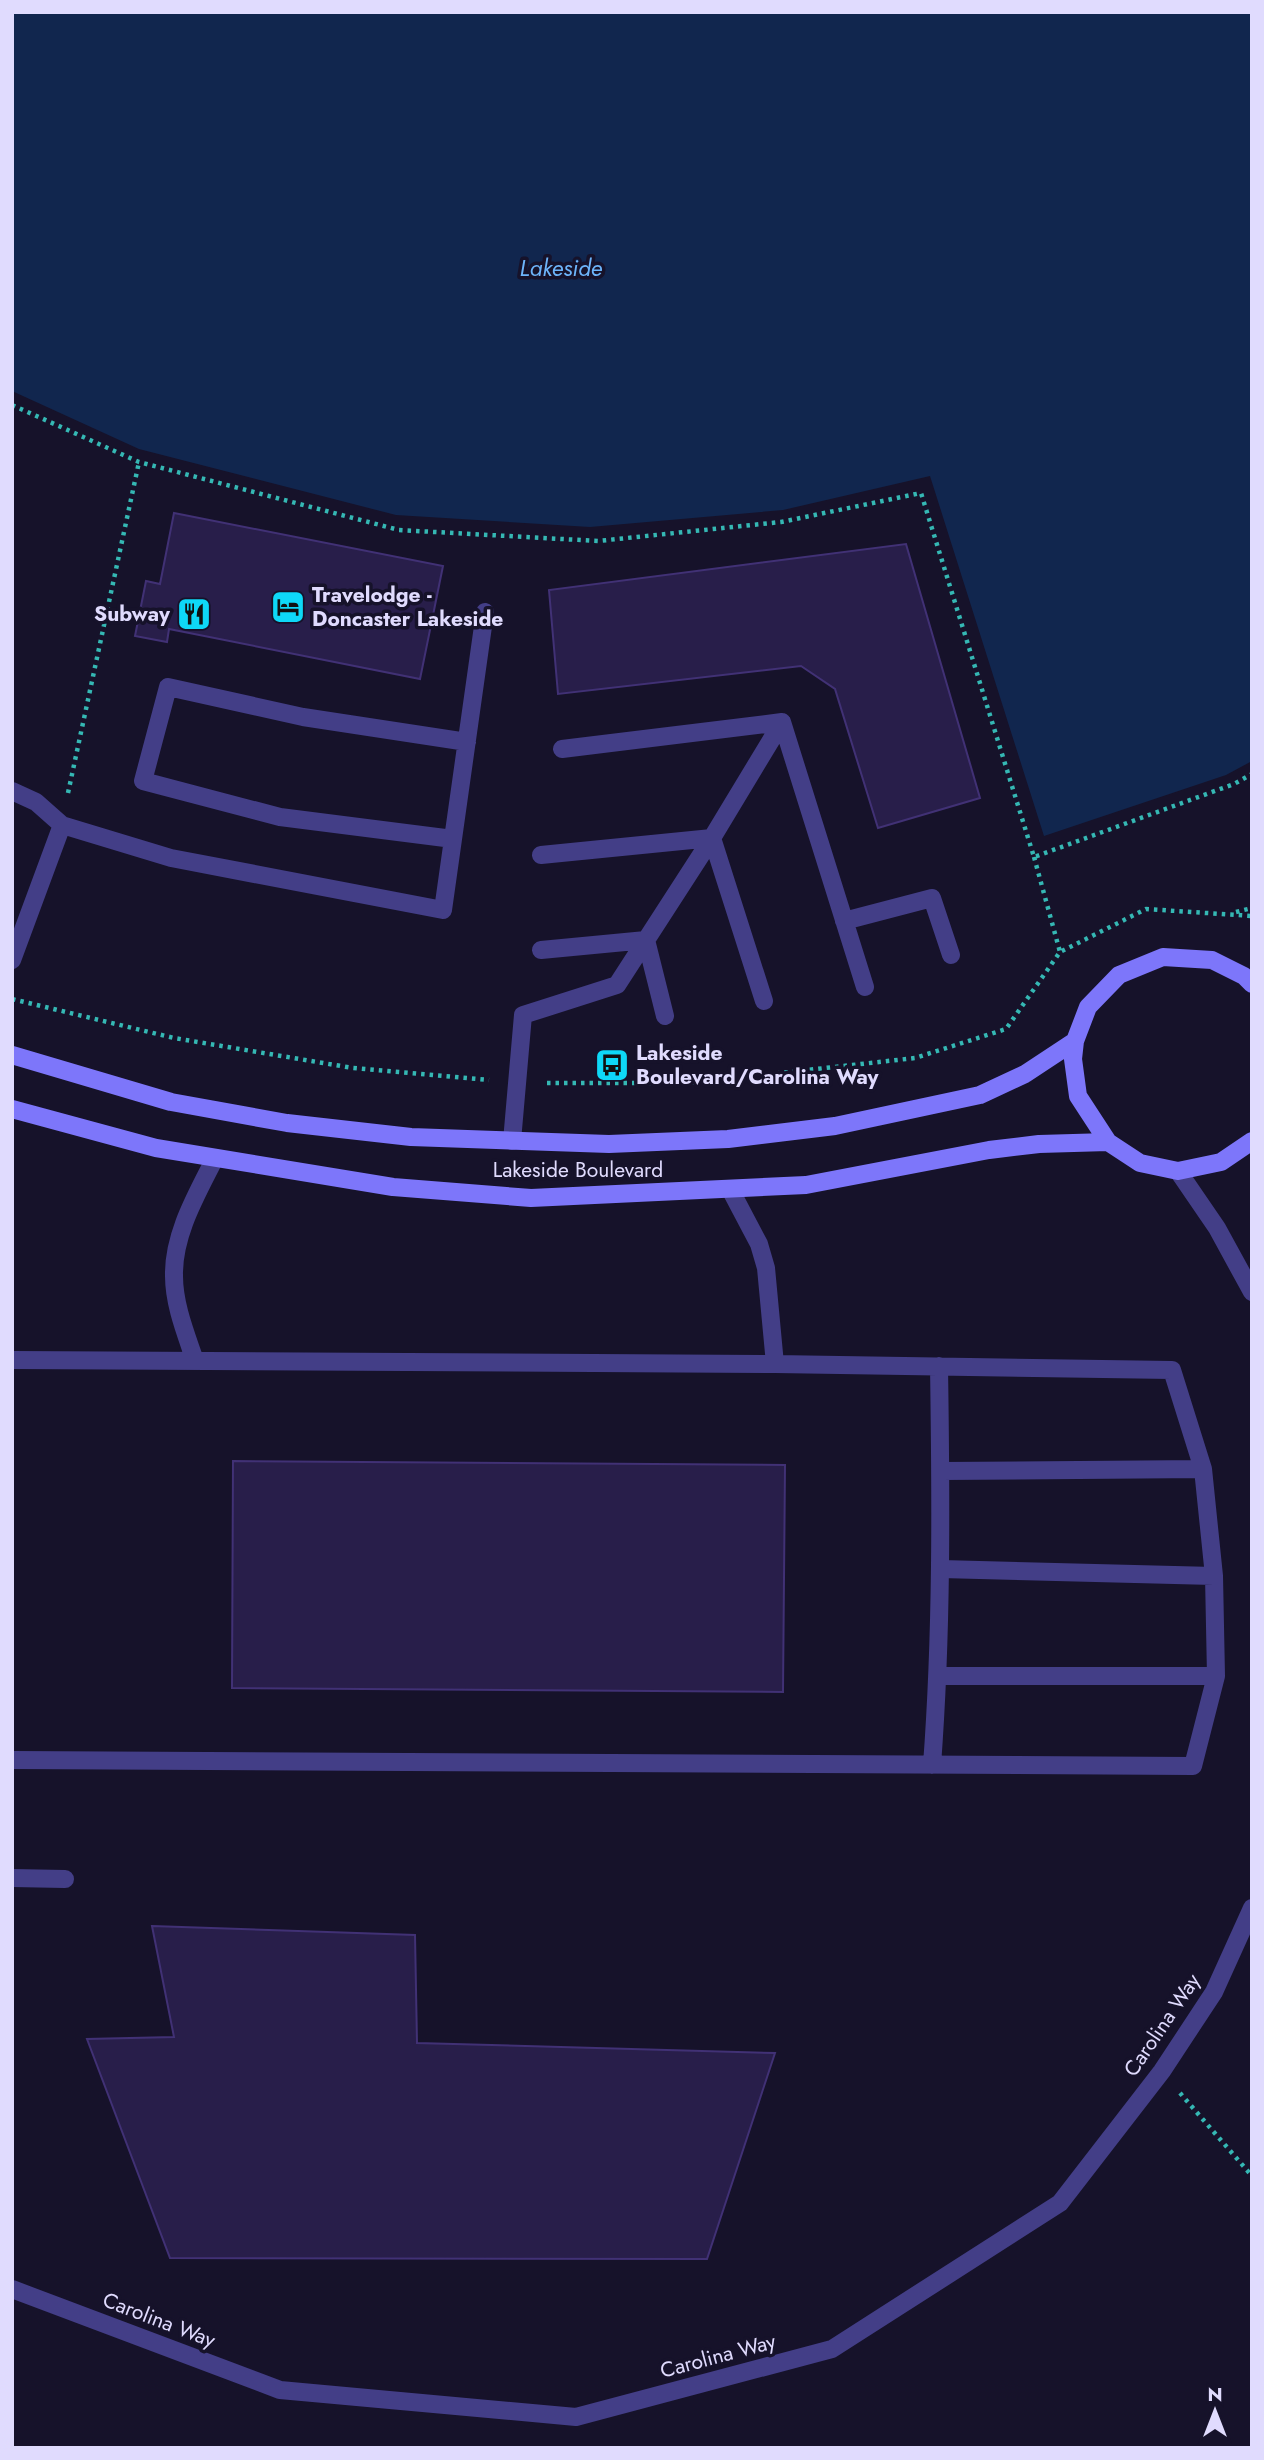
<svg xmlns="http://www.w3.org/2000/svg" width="1264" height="2460" font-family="Jost,sans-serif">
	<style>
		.water { fill: #11264e }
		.building { fill: #281e4a; stroke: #413175; stroke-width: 2 }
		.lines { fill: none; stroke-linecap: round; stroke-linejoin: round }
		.path { stroke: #35b8b4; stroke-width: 4.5; stroke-dasharray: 3.5 5; stroke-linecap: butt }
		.lane { stroke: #433e87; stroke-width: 18 }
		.street { stroke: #433e87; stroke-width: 18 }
		.secondary { stroke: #7d76fa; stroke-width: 18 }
		.labels { text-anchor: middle; stroke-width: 7; stroke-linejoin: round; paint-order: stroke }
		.poi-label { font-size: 21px; font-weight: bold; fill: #e0dbfe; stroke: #16122a; text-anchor: start }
		.street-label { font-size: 21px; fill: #e0dbfe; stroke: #16122a }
		.water-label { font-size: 23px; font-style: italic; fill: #6db4fa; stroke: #16122a }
	</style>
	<rect width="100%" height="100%" fill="#16122a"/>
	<path class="water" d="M12,12H1252V761L1226,775L1044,836L930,476L783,510L590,527L396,515L139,449L12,391Z"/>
	<path class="building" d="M174,513L443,566L420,679L169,629L167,642L135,636L146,581L160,584Z
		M906,544L980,798L878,828L835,689L801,666L558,694L549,590Z
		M233,1461L785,1465L783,1692L232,1688Z
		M152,1926L415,1935L417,2043L775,2053L707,2259L170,2258L87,2039L174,2037Z"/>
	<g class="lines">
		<path class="path" d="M12,405L139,462L399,530L598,541L781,522L921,493L1034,857L1234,784L1252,774
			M68,793L139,462
			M1034,857L1060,952
			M1236,912L1252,908
			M12,999L174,1038L353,1068L489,1080
			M547,1083H690L915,1058L1006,1029L1060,952L1146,909L1252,916
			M1180,2093L1252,2176"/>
		<path class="lane" d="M782,722L865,987
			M562,749L782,722
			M12,791L36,802L62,825L171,858L443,910L485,612
			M453,839L280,817L143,781L168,687L303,717L467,742
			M541,855L712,838L764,1001
			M844,921L932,898L951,955
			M541,950L646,940L665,1016
			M12,960L62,825
			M512,1141L523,1015L617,985L712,838L782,722
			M12,1360L775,1364
			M195,1361C186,1334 174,1305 174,1276C173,1234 197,1194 215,1158
			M941,1471L1203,1469
			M941,1569L1214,1576
			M939,1676H1216
			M12,1760L1193,1766L1216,1676L1214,1576L1203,1469L1172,1370L775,1364L766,1268L759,1244L730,1189
			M932,1765C942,1632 941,1500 939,1366
			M12,1878L65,1879"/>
		<path class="street" d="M1178,1171L1217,1228L1252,1292
			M12,2289L280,2390L576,2417L832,2349L1060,2203L1162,2071L1214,1992L1252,1908"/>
		<path class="secondary" d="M1252,984L1244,976L1212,960L1163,957L1119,975L1088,1007L1075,1041L1073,1059L1078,1096L1108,1142L1140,1163L1178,1171L1221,1162L1252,1141
			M12,1055L171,1102L287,1123L411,1137L609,1144L728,1139L835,1126L980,1095L1025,1074L1075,1041
			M12,1109L156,1148L393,1187L531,1198L806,1185L989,1150L1039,1144L1108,1142"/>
	</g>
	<defs>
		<g id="hotel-square" transform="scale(1.75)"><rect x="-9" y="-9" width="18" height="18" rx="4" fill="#0ed8f7" stroke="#16122a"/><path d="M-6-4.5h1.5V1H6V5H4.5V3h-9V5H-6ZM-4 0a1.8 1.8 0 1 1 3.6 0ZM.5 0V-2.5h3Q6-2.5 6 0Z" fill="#111"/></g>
		<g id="restaurant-square" transform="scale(1.75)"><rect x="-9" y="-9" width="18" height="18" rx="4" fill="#0ed8f7" stroke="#16122a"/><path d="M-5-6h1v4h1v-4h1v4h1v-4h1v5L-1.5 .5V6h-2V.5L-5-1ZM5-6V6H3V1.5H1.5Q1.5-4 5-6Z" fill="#111"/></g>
		<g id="bus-square" transform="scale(1.75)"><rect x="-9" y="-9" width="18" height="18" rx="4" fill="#0ed8f7" stroke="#16122a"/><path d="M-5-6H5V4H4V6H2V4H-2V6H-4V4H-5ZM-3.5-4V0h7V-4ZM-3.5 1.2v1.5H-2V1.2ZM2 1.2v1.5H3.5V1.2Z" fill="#111"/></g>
	</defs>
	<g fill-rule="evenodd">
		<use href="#hotel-square" x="288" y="607"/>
		<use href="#restaurant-square" x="194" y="614"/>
		<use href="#bus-square" x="612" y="1065"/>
	</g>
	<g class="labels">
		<g class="poi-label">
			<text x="312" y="602">Travelodge -<tspan x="312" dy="24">Doncaster Lakeside</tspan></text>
			<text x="170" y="621" text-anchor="end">Subway</text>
			<text x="636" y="1060">Lakeside<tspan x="636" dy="24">Boulevard/Carolina Way</tspan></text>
		</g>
		<g class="street-label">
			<text x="578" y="1177">Lakeside Boulevard</text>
			<text transform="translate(1162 2025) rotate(-56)" y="7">Carolina Way</text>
			<text transform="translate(159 2320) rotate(21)" y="7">Carolina Way</text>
			<text transform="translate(718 2356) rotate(-15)" y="7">Carolina Way</text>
		</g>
		<g class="water-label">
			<text x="561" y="276">Lakeside</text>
		</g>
	</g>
	<rect width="1264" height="2460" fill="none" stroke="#e0dbfe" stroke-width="28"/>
	<g transform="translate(1215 2411)" stroke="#16122a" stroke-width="5" paint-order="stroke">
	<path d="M0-5L12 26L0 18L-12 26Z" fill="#e0dbfe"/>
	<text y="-10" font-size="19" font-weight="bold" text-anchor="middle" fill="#e0dbfe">N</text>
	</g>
</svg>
